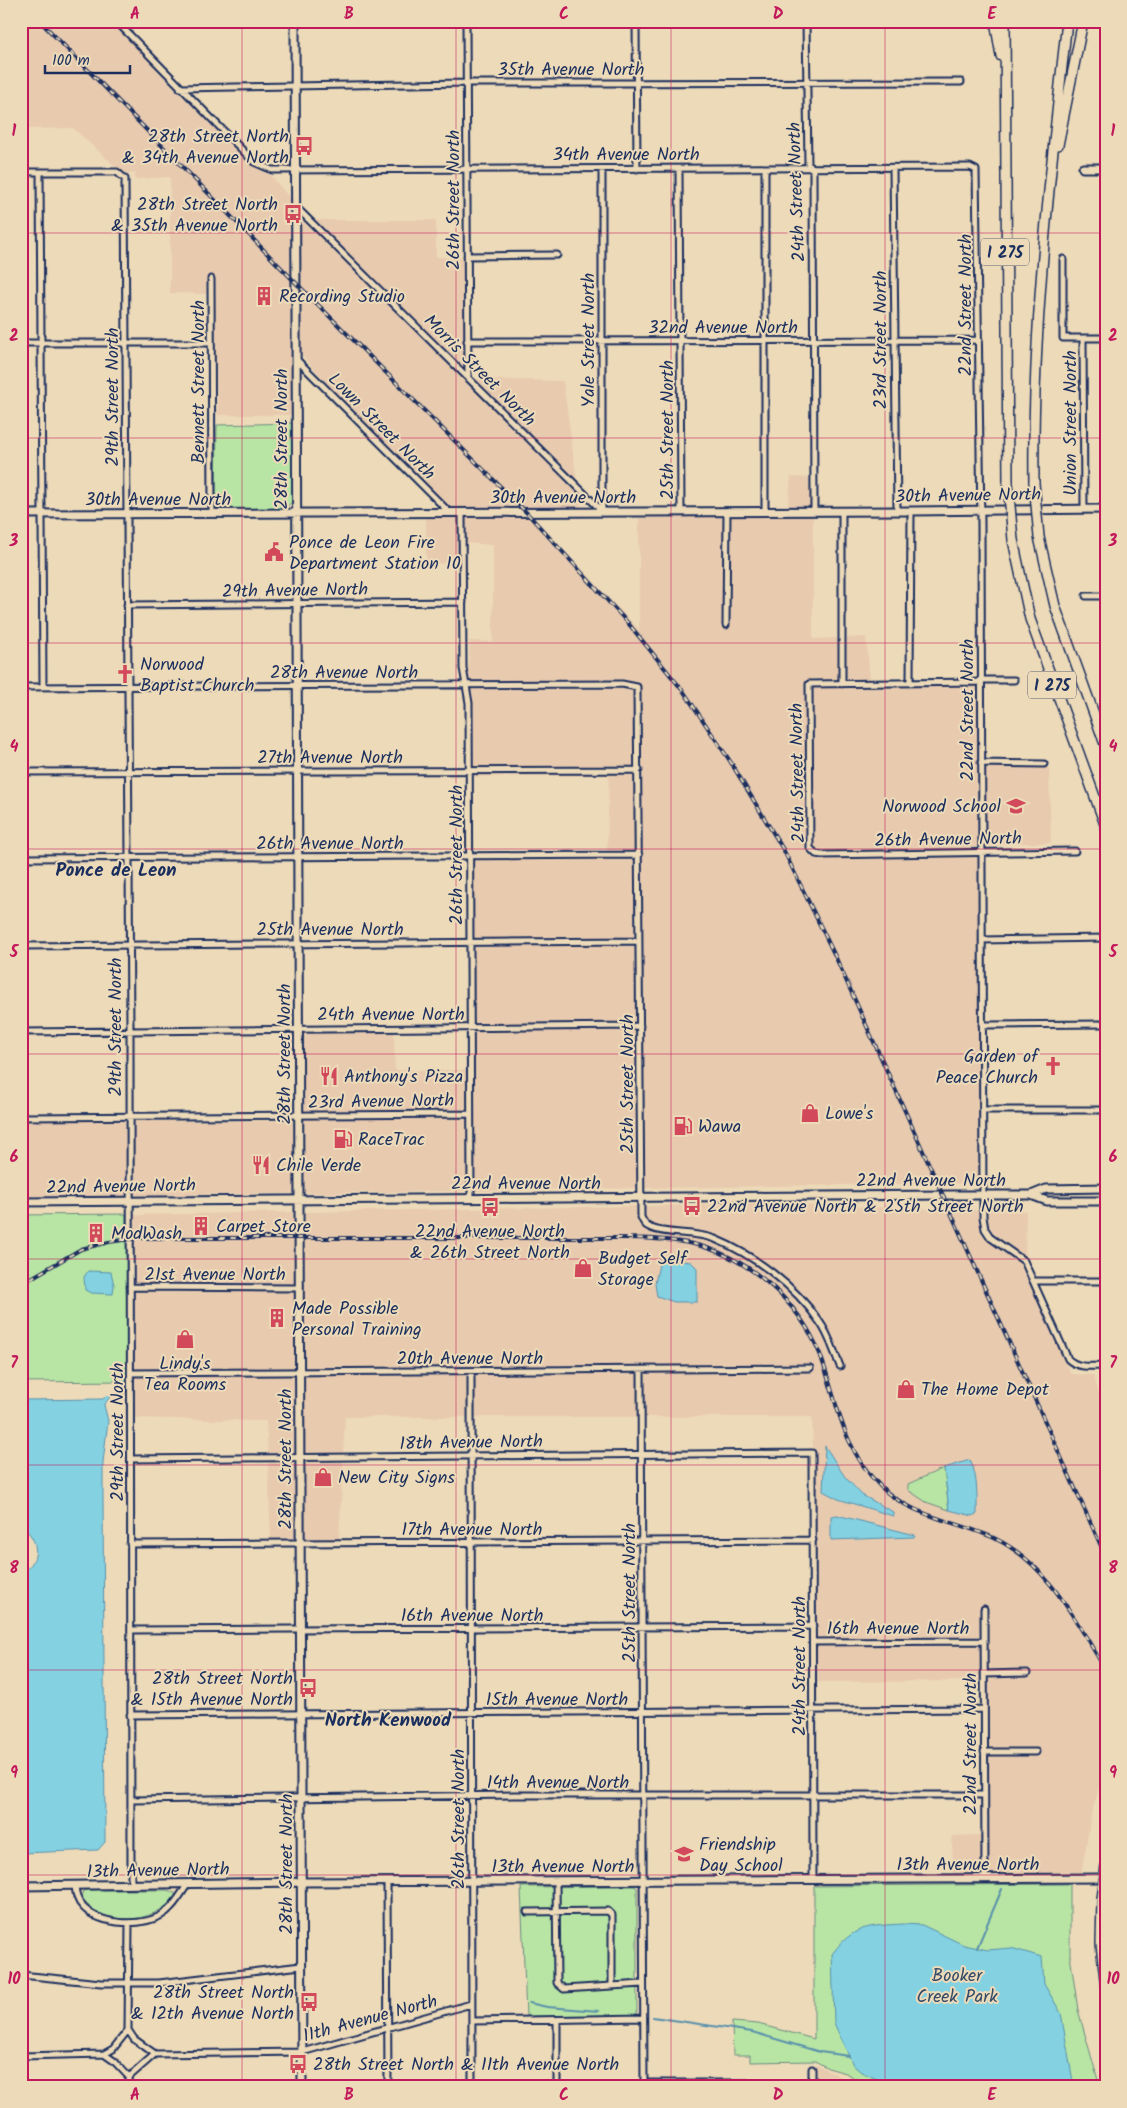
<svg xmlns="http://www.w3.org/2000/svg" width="1127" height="2108" font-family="Kalam,sans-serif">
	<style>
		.built { fill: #e8caae; fill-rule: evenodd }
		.green { fill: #b8e5a3; stroke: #6a8a80 }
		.water { fill: #83d1e1; stroke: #5990ad }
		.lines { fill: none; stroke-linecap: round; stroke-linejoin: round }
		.stream { stroke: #5990ad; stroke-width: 2 }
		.street-casing { stroke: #1b2f5e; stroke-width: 9 }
		.secondary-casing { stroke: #1b2f5e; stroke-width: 11 }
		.highway-casing { stroke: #1b2f5e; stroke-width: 12 }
		.street { stroke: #eddab8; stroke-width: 5 }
		.secondary { stroke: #eddab8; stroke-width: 7 }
		.highway { stroke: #eddab8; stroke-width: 9 }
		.rail-casing { stroke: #1b2f5e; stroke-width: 4 }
		.rail { stroke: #eddab8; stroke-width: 2; stroke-dasharray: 5.5; stroke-linecap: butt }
		.highway-bridge-casing { stroke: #1b2f5e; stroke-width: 12; stroke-linecap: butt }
		.highway-bridge { stroke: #eddab8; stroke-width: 9 }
		.grid { fill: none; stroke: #c2185b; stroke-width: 1; stroke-opacity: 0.55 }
		.labels { text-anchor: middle; stroke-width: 4; stroke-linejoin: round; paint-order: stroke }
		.shield { fill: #eddab8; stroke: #5a6279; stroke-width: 1 }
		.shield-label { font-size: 16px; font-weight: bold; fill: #1b2f5e }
		.street-label { font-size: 18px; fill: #1b2f5e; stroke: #eddab8 }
		.poi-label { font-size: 18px; fill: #1b2f5e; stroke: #eddab8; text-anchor: start }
		.park-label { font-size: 18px; fill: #334a68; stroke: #eddab8 }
		.neighbourhood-label { font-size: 19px; font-weight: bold; fill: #1b2f5e; stroke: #eddab8 }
		.neatline { fill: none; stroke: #c2185b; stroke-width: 2 }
		.grid-label { font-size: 16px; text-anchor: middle; font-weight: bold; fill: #c2185b }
	</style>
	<rect width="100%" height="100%" fill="#eddab8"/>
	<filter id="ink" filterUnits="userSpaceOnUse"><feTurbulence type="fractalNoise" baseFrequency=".02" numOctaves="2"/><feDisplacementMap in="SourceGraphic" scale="10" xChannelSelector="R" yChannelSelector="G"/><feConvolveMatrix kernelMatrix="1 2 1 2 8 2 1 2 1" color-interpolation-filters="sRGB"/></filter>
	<g filter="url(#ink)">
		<path class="built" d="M21,21H112L177,91L252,164L268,172L293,202V415H218L214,276H208V294L170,293V177L135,179V173L124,174L73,128L25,129L21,94Z
			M298,213L579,492L581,508L450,509L337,395L299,352Z
			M314,220H436V257L464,258L465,370Z
			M473,379L563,381L577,482L565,470Z
			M791,477L810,478L811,508L788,507Z
			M813,514V639L839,638V680L806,681L807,848L814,856L824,858L979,856L980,1183L644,1188L641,685L630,681H468L470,641L493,642V545L465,543V515H582L583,518L532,517L639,630V518L724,516L723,628L729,629L730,516Z
			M448,515H459V564L426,563V516Z
			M866,637L870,680H845V638Z
			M978,686L979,849L822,851L813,847L812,687Z
			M469,688L634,689L636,766L472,767L471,703Z
			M1044,764L1049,769L1051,843H982L981,765Z
			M636,773V852H607L609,775L472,777V774Z
			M636,858V938H474V859Z
			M636,944L637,1023L473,1024L474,945Z
			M637,1030L638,1188L473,1191V1031Z
			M303,1032L394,1033L395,1070H467L468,1110L302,1112Z
			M468,1117V1191L302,1193V1119Z
			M21,1120L127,1121V1196L21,1197Z
			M132,1121H296V1193L132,1196Z
			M758,1204L980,1210L983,1229L988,1240L1022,1263L1071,1374L1093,1375L1106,1415V1765L1091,1815L1081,1875H988L987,1755L1039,1754V1748L987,1749V1677L1030,1676V1670H987V1606H981L980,1638L816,1639V1536L812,1417H645L644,1373L813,1371V1365L303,1369L302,1212L638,1206L641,1225L649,1231L688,1235L713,1242L759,1267L776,1280L817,1323L838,1371L843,1368L822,1319L780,1275L762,1261L716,1236L689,1229L651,1225L644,1216V1206ZM691,1262L697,1268V1301L674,1302L657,1296ZM833,1457L845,1477L863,1495L893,1512V1516L838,1499L824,1491ZM952,1464L977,1495L949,1510L926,1502L908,1484Z
			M986,1210L1026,1211L1025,1258L993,1236L988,1228Z
			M296,1212L297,1285L133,1284L132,1215Z
			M133,1291H297V1369L133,1370Z
			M639,1373V1417H474V1375Z
			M297,1375V1454L268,1455L266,1421L134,1418L133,1376Z
			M303,1375H468V1417H345L343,1454H303Z
			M268,1461H297V1541H271Z
			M303,1461H343L339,1540L303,1541Z
			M980,1644L981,1681L816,1682V1645Z
			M982,1835V1875H953L952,1836Z
			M808,2064L817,2065L845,2079H819L815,2087V2066L809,2067Z"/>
		<path class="green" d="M294,423L293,501L284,509L223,510L218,508L216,498L217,425Z
			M126,1214L127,1381L21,1382V1215Z
			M944,1468L949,1510L926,1502L908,1490V1484Z
			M1070,1884V1955L1078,2010L1100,2087H871L846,2073L828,2068L815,2061L750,2062V2055H733L732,2022L758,2024L814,2039V1886Z
			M634,1886L637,1888V2015L526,2016L521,1887Z
			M87,1890H167L175,1893V1896C155,1925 101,1928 81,1897L83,1891Z"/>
		<path class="water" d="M660,1259L691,1262L697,1268V1302H674L657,1296L655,1284Z
			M88,1271L111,1272L114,1285L113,1294L91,1293L85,1290L84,1277Z
			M107,1395L110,1397L104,1405L108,1421L103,1462V1493L105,1842L98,1850L21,1853V1573C41,1562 40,1539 21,1526V1400L103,1399Z
			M825,1446L845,1477L862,1495L893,1512V1516L838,1499L823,1491Z
			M970,1460C978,1476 977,1496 977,1514L973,1516L949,1510L944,1468Z
			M837,1515L915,1535L914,1537L831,1540V1516Z
			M903,1924L922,1925L964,1945L988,1950L1011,1948L1042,1957L1044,1984L1061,2013L1074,2087H895L861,2072L853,2065L834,2023L832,1954C854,1925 868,1926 903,1924Z"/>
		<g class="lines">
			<path class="stream" d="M977,1948L1002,1889
				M529,2003L547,2007L599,2011
				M653,2017L752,2032L820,2052L849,2056"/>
			<g class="street-casing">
				<path id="street" d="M116,21L254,162L272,170L970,167L976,170L981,524L983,1217L985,1229L991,1238L1024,1261L1068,1359C1078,1369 1092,1366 1106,1366
					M466,21L468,377
					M636,21L637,169
					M806,21L808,165L813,168L814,511
					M180,88L466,83L961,82
					M765,168V510
					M893,168L897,511
					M602,169V511
					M679,169L681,511
					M21,172H117L125,179L130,1031L131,1885
					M40,172L43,687
					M295,206L602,511
					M467,256L557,255
					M1063,259V338H1106
					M211,279L212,513
					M1083,338L1084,509
					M467,341L979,340
					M21,343H211
					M296,359L449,512
					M462,512L463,668L469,703L471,1198
					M1086,596H1106
					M127,605L463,602
					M726,625L727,511
					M980,680H1014
					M980,682L809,684L810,848L816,854L822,855L1075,851
					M910,683L911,511
					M842,684V512
					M21,687L622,684L637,687L641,1217C643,1222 645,1226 651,1228C668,1235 693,1231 715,1239C754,1255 795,1286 819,1321C829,1334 834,1352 840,1366
					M981,763L1044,764
					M21,772L639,770
					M21,858L639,855
					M982,940L1106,938
					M21,946L639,941
					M982,1025L1106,1024
					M21,1032L640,1026
					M983,1110H1106
					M21,1117L470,1114
					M1033,1281H1106
					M130,1287L299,1288
					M641,1370L644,2087
					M471,1372L472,2087
					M131,1373L810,1368
					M131,1459L812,1453L813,1879
					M130,1544L813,1540
					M984,1609L985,1878
					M131,1630L813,1626
					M813,1642L983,1641
					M984,1674L1027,1673
					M130,1715L984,1709
					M984,1752H1036
					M131,1800L514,1795H984
					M556,1881L557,1983L564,1989L643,1984
					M387,1882L388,2087
					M75,1886C76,1894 77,1901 83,1907C101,1926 146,1928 166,1912C175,1905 181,1894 187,1885
					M527,1912L608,1911L612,1915V1985
					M21,1975L101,1983H159L301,1966
					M557,2020V2087
					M472,2021L643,2018
					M128,2030L134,2039L155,2054
					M104,2054L114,2061L129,2077L130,2087
					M155,2054L302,2052L471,2004
					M21,2056L104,2054L113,2049L128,2030L129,1923
					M812,2069V2087
					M129,2077L155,2054
					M644,2083H747"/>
			</g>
			<g class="secondary-casing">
				<path id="secondary" d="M295,21L302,2087
					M1083,168H1106
					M21,514L911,511L1106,509
					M1031,1195L1046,1189L1106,1188
					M21,1202L951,1195H1031L1047,1201H1106
					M21,1886L302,1882L1106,1878"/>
			</g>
			<g class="highway-casing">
				<path id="highway" d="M995,21L1001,56
					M1005,21L1008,483
					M1058,145L1083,21
					M1034,483C1032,328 1050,175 1067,21
					M1039,537L1055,606L1106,747
					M1013,540L1030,619L1106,827
					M1102,1899L1101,1944L1106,1988"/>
			</g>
			<use href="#street" class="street"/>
			<use href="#secondary" class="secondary"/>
			<use href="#highway" class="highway"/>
			<g class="rail-casing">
				<path id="rail" d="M40,21L296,283L526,512L628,623L684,692L730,761L784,851L836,958L1106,1557
					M21,1284L81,1249L109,1242L137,1238H618C643,1238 669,1239 693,1244C749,1257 799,1302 820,1354C838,1403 841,1446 880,1486C911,1517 958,1521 996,1539C1049,1565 1076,1622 1106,1670"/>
			</g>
			<use href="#rail" class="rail"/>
			<g class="highway-bridge-casing">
				<path id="highway-bridge" d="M1008,483L1013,540
					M1034,483L1039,537
					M1102,1899L1106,1865"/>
			</g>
			<use href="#highway-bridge" class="highway-bridge"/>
		</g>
	</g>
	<path class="grid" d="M242,21V2087M456,21V2087M671,21V2087M885,21V2087M21,233H1106M21,438H1106M21,643H1106M21,849H1106M21,1054H1106M21,1259H1106M21,1465H1106M21,1670H1106M21,1875H1106"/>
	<defs>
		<g id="bus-bare" transform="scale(1.5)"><path d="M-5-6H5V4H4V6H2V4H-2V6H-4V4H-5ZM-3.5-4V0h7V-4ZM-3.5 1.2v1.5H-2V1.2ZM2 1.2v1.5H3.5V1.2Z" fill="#d1495b" stroke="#eddab8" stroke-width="2.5" paint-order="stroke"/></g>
		<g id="building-bare" transform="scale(1.5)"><path d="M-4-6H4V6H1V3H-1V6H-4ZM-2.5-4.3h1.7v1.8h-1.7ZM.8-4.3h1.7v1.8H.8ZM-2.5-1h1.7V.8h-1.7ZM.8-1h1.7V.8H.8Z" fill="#d1495b" stroke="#eddab8" stroke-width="2.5" paint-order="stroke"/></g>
		<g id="civic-bare" transform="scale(1.5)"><path d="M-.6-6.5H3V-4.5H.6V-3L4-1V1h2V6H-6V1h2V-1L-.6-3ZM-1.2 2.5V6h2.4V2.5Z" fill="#d1495b" stroke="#eddab8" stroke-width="2.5" paint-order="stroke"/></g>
		<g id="church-bare" transform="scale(1.5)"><path d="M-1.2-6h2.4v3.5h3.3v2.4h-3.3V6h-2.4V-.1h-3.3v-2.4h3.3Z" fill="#d1495b" stroke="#eddab8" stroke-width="2.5" paint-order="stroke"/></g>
		<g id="school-bare" transform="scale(1.5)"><path d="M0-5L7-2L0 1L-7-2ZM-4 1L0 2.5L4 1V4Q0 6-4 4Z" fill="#d1495b" stroke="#eddab8" stroke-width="2.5" paint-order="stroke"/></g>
		<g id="restaurant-bare" transform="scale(1.5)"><path d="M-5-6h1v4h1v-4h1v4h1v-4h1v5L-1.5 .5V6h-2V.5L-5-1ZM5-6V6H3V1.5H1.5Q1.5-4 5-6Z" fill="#d1495b" stroke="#eddab8" stroke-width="2.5" paint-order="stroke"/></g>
		<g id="shop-bare" transform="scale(1.5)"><path d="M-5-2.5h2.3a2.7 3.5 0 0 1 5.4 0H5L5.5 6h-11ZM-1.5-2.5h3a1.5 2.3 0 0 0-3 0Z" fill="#d1495b" stroke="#eddab8" stroke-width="2.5" paint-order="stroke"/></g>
		<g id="fuel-bare" transform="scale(1.5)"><path d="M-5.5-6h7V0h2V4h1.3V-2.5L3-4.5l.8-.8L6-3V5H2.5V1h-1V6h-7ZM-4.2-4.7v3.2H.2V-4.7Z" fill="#d1495b" stroke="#eddab8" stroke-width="2.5" paint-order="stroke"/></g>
	</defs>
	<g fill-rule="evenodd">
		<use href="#bus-bare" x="304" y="146"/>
		<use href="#bus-bare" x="293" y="214"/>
		<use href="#building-bare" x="264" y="296"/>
		<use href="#civic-bare" x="274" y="552"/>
		<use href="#church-bare" x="125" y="674"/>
		<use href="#school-bare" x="1016" y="806"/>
		<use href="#church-bare" x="1053" y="1066"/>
		<use href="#restaurant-bare" x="329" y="1076"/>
		<use href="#shop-bare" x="810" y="1113"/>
		<use href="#fuel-bare" x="683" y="1126"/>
		<use href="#fuel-bare" x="343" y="1139"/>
		<use href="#restaurant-bare" x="261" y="1165"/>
		<use href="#bus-bare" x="692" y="1206"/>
		<use href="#bus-bare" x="490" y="1207"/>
		<use href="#building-bare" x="201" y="1226"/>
		<use href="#building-bare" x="96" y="1233"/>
		<use href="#shop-bare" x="583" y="1268"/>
		<use href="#building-bare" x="277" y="1318"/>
		<use href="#shop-bare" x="185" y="1339"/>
		<use href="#shop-bare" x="906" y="1389"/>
		<use href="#shop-bare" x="323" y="1477"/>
		<use href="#bus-bare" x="308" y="1688"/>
		<use href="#school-bare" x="684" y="1854"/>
		<use href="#bus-bare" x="309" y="2002"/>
		<use href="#bus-bare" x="298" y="2064"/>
	</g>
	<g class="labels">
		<g class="shield">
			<rect x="981" y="238.5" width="48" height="27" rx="4"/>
			<rect x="1028" y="671.5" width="48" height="27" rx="4"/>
		</g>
		<g class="shield-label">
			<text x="1005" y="258">I 275</text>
			<text x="1052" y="691">I 275</text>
		</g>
		<g class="street-label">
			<text x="571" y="75">35th Avenue North</text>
			<text x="626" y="160">34th Avenue North</text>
			<text transform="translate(796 192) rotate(-92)" y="6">24th Street North</text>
			<text transform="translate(453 200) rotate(-90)" y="6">26th Street North</text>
			<text transform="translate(965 305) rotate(-90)" y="6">22nd Street North</text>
			<text x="723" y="333">32nd Avenue North</text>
			<text transform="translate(588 340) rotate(-90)" y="6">Yale Street North</text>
			<text transform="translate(880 340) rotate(-90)" y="6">23rd Street North</text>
			<text transform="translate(480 370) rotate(45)" y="6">Morris Street North</text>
			<text transform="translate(198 382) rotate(-90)" y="6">Bennett Street North</text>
			<text transform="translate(112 397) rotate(-90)" y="6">29th Street North</text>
			<text transform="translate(1070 423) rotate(-90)" y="6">Union Street North</text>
			<text transform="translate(382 426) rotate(45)" y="6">Lown Street North</text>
			<text transform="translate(667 430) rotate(-90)" y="6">25th Street North</text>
			<text transform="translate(281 439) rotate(-90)" y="6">28th Street North</text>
			<text transform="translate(968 495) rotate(-1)" y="6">30th Avenue North</text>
			<text x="563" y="503">30th Avenue North</text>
			<text x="158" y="505">30th Avenue North</text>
			<text transform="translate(295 590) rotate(-1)" y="6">29th Avenue North</text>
			<text x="344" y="678">28th Avenue North</text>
			<text transform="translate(967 710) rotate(-90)" y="6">22nd Street North</text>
			<text x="330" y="763">27th Avenue North</text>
			<text transform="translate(797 773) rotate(-91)" y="6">24th Street North</text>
			<text transform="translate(948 839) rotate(-1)" y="6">26th Avenue North</text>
			<text x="330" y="849">26th Avenue North</text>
			<text transform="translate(456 855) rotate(-90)" y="6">26th Street North</text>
			<text x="330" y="935">25th Avenue North</text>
			<text x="391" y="1020">24th Avenue North</text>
			<text transform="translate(115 1027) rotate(-90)" y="6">29th Street North</text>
			<text transform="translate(284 1054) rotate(-90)" y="6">28th Street North</text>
			<text transform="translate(627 1084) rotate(-90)" y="6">25th Street North</text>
			<text transform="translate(381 1101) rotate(-1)" y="6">23rd Avenue North</text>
			<text x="931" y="1186">22nd Avenue North</text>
			<text x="526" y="1189">22nd Avenue North</text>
			<text transform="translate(121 1186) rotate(-1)" y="6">22nd Avenue North</text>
			<text x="215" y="1280">21st Avenue North</text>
			<text x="470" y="1364">20th Avenue North</text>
			<text transform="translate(117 1432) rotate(-90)" y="6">29th Street North</text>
			<text transform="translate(471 1442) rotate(-1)" y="6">18th Avenue North</text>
			<text transform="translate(285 1459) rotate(-90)" y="6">28th Street North</text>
			<text x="472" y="1535">17th Avenue North</text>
			<text transform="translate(629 1593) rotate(-90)" y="6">25th Street North</text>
			<text x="472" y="1621">16th Avenue North</text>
			<text x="898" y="1634">16th Avenue North</text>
			<text transform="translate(799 1666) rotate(-90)" y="6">24th Street North</text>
			<text x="557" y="1705">15th Avenue North</text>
			<text transform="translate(970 1744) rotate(-90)" y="6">22nd Street North</text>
			<text x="558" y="1788">14th Avenue North</text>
			<text transform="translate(458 1819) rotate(-90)" y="6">26th Street North</text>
			<text transform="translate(286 1864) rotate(-90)" y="6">28th Street North</text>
			<text x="968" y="1870">13th Avenue North</text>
			<text x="563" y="1872">13th Avenue North</text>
			<text transform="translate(158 1870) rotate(-1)" y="6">13th Avenue North</text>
			<text transform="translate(370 2018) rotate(-15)" y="6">11th Avenue North</text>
		</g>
		<g class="poi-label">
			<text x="289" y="142" text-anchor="end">28th Street North<tspan x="289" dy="21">&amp; 34th Avenue North</tspan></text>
			<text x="278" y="210" text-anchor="end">28th Street North<tspan x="278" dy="21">&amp; 35th Avenue North</tspan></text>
			<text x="279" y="302">Recording Studio</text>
			<text x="289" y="548">Ponce de Leon Fire<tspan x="289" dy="21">Department Station 10</tspan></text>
			<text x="140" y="670">Norwood<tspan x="140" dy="21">Baptist Church</tspan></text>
			<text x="1001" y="812" text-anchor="end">Norwood School</text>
			<text x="1038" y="1062" text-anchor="end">Garden of<tspan x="1038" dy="21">Peace Church</tspan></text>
			<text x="344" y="1082">Anthony's Pizza</text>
			<text x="825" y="1119">Lowe's</text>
			<text x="698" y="1132">Wawa</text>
			<text x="358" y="1145">RaceTrac</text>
			<text x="276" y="1171">Chile Verde</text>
			<text x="707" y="1212">22nd Avenue North &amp; 25th Street North</text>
			<text x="216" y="1232">Carpet Store</text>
			<text x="490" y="1237" text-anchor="middle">22nd Avenue North<tspan x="490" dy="21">&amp; 26th Street North</tspan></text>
			<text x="111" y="1239">ModWash</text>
			<text x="598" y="1264">Budget Self<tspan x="598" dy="21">Storage</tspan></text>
			<text x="292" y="1314">Made Possible<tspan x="292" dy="21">Personal Training</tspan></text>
			<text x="185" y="1369" text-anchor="middle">Lindy's<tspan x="185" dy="21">Tea Rooms</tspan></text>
			<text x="921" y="1395">The Home Depot</text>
			<text x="338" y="1483">New City Signs</text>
			<text x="293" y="1684" text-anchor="end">28th Street North<tspan x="293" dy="21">&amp; 15th Avenue North</tspan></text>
			<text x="699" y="1850">Friendship<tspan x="699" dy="21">Day School</tspan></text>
			<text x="294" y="1998" text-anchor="end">28th Street North<tspan x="294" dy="21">&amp; 12th Avenue North</tspan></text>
			<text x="313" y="2070">28th Street North &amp; 11th Avenue North</text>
		</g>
		<g class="park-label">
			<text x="957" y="1981">Booker<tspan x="957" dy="21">Creek Park</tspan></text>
		</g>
		<g class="neighbourhood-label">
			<text x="116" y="876">Ponce de Leon</text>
			<text x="388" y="1726">North Kenwood</text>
		</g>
	</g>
	<rect width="1127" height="2108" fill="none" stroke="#eddab8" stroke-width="55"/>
	<path d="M45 65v8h85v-8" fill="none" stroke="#1b2f5e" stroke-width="2.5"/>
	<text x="52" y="65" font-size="15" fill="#1b2f5e" stroke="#eddab8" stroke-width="4" paint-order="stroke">100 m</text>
	<rect x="28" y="28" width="1072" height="2052" class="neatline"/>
	<g class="grid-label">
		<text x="135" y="19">A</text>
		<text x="349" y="19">B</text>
		<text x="564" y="19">C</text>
		<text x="778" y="19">D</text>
		<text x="992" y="19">E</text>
		<text x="14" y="136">1</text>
		<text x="1113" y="136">1</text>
		<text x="14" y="341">2</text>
		<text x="1113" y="341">2</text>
		<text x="14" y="546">3</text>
		<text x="1113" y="546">3</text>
		<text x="14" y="752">4</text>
		<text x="1113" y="752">4</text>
		<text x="14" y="957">5</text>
		<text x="1113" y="957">5</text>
		<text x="14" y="1162">6</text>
		<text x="1113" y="1162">6</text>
		<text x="14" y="1368">7</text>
		<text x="1113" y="1368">7</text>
		<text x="14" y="1573">8</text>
		<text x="1113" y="1573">8</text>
		<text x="14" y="1778">9</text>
		<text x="1113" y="1778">9</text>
		<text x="14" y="1984">10</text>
		<text x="1113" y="1984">10</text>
		<text x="135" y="2100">A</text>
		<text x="349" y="2100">B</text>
		<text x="564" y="2100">C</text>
		<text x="778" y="2100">D</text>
		<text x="992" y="2100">E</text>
	</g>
</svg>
